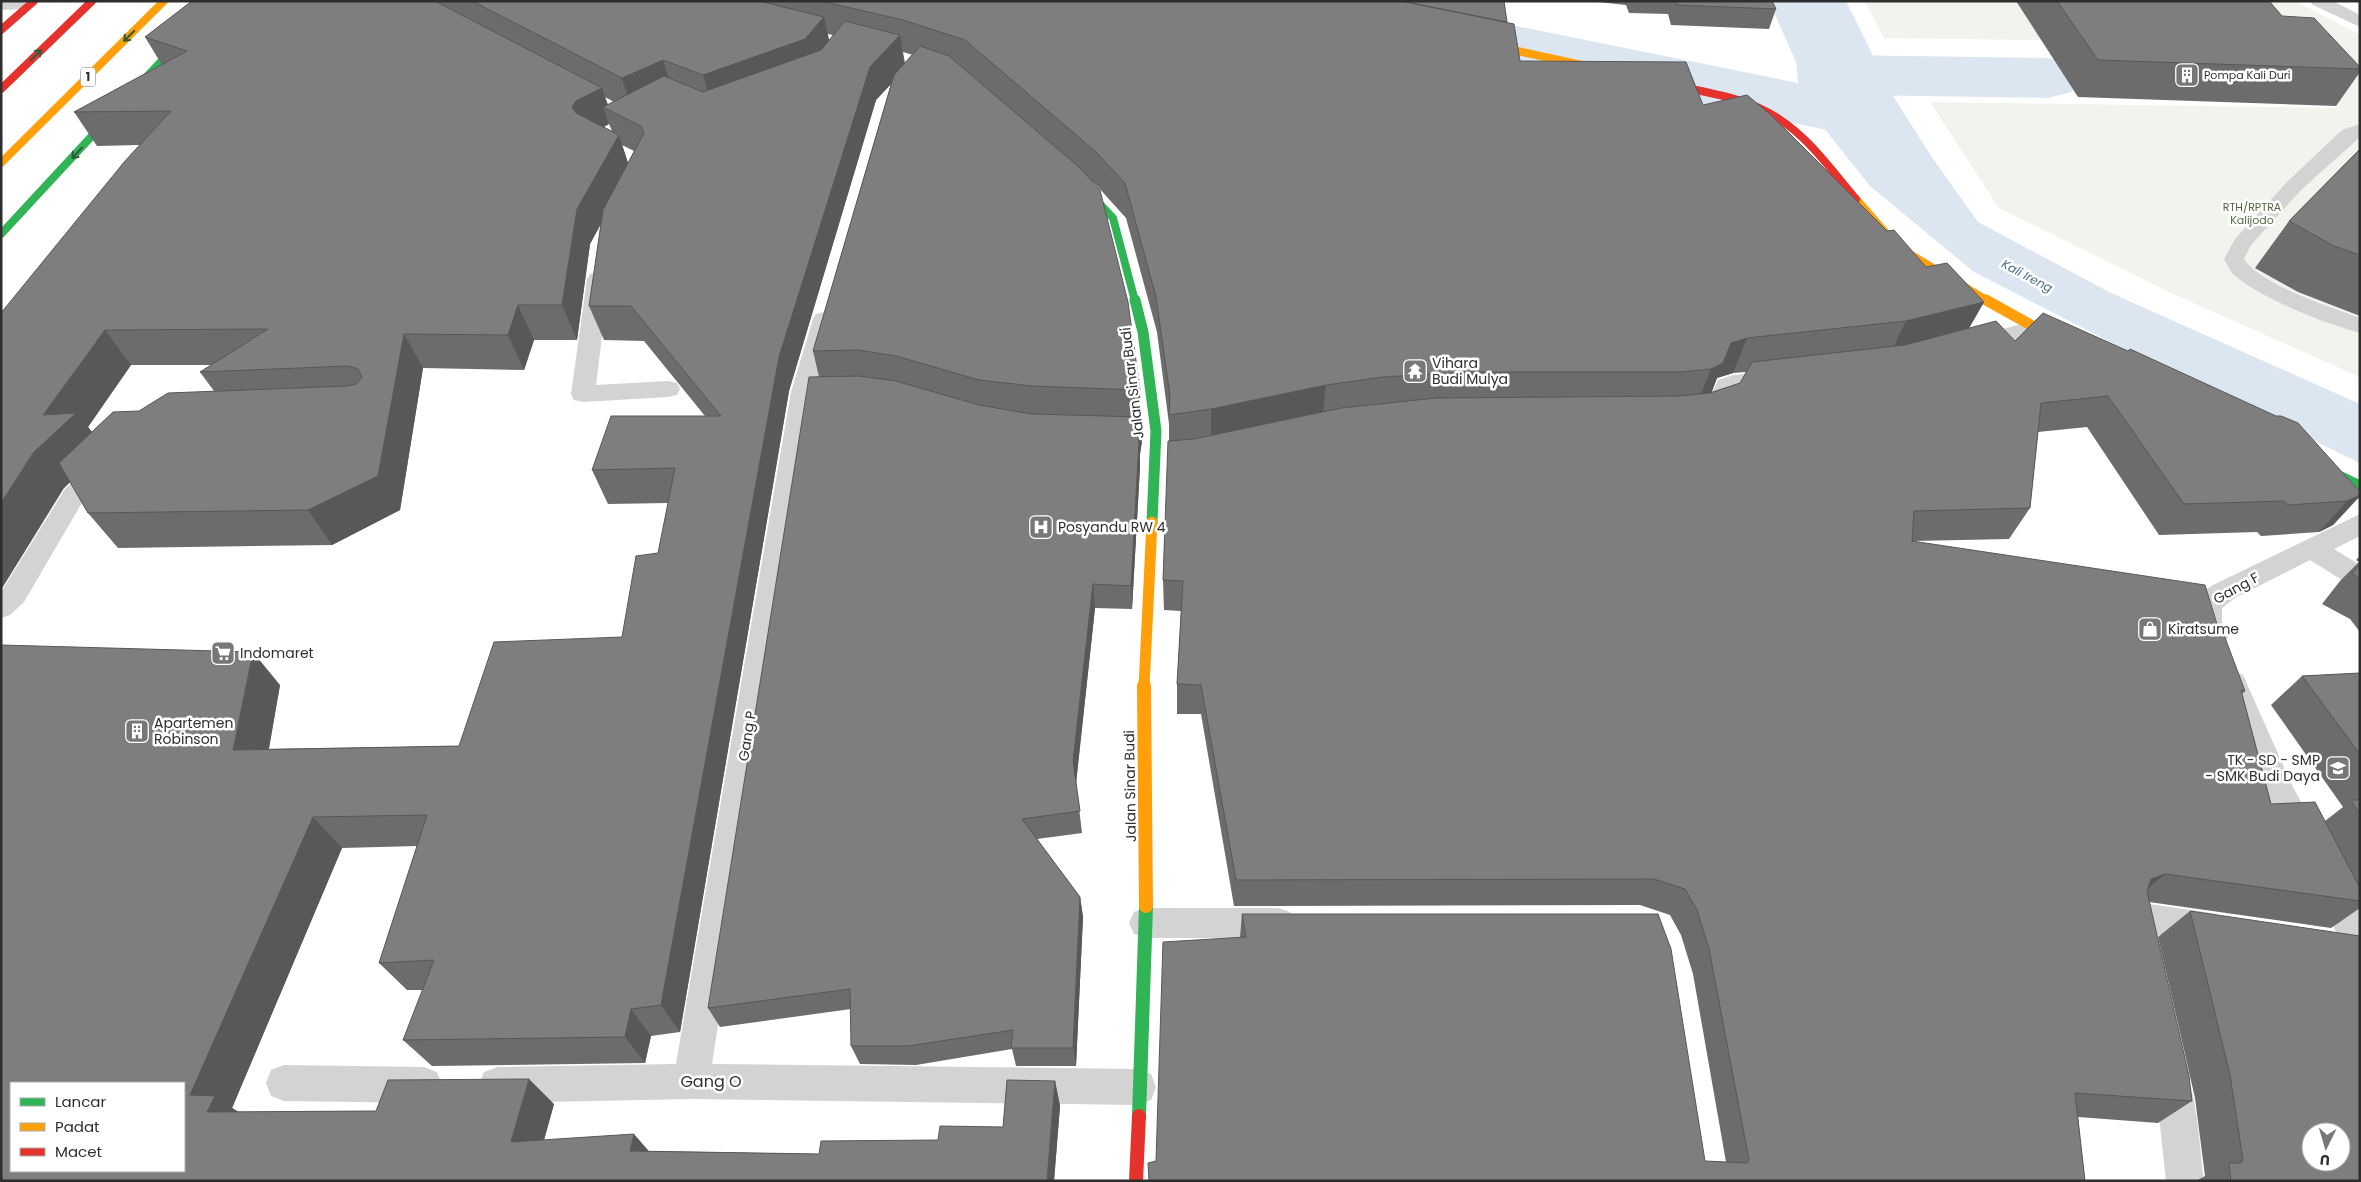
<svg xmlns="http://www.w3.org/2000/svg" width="2361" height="1182" font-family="Poppins,sans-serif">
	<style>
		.green { fill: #f0f4ec }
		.water { fill: #dbe6f0 }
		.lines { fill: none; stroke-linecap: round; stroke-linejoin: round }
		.river { fill: #dbe6f0; fill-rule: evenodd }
		.lane { fill: #d3d3d3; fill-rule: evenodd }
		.street { fill: #d3d3d3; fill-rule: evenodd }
		.fast-far2 { stroke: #30b455; stroke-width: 8 }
		.fast-far1 { stroke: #30b455; stroke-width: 11 }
		.fast { stroke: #30b455; stroke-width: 14 }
		.slow-far2 { stroke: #ff9f0a; stroke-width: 8 }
		.slow-far1 { stroke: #ff9f0a; stroke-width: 11 }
		.slow { stroke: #ff9f0a; stroke-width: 14 }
		.jam-far1 { stroke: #e5322d; stroke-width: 8 }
		.jam { stroke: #e5322d; stroke-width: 14 }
		.wall { fill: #6c6c6c; fill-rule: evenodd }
		.shaded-wall { fill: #585858 }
		.building { fill: #7e7e7e; stroke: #585858; fill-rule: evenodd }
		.oneway { stroke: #2f5d3c }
		.labels { text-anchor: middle; stroke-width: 5; stroke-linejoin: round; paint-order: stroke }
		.far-poi-label { font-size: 11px; fill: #2e2e2e; stroke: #fff; text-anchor: start }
		.far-park-label { font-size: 11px; fill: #50673f; stroke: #fff }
		.shield { fill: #fff; stroke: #6d6d6d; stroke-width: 1 }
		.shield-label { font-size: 12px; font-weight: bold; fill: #2e2e2e }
		.far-water-label { font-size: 12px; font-style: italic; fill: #426c8b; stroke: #fff }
		.poi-label { font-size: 14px; fill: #2e2e2e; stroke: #fff; text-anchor: start }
		.street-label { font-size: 14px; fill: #2e2e2e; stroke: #fff }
		.near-street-label { font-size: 16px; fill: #2e2e2e; stroke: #fff }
	</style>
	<rect width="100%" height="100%" fill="#fff"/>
	<path class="green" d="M1865,1H2295L2360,35V377L2169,292L1999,208L1930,102L2337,108L2288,47L2106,41L1884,38Z"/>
	<path class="water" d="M1769,1H1846L1893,96L1931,156L1978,222L2111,293L2360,404V463L2118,346L1974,272L1870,186L1800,98L1796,62Z"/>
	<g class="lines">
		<path class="river" d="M1269,1H1393L1808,85L1801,75L1811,61L1834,55L2048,58L2071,64L2081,78L2071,92L2048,98L1858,95L1875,100L1885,114L1875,128L1851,135L1300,20L1278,14Z"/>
		<path class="lane" d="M1,1H23L26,5L24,9L1,10Z
			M2360,124V137L2301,190L2251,245L2244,259C2261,285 2330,307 2360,318V333C2324,323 2262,299 2234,275C2230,271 2227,264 2224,259L2235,239L2287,182L2342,130Z
			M102,459L111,462L114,468L83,501L24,602L10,615L1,618V592L65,489L93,462Z"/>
		<path class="street" d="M2310,1H2333L2360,15V27L2313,5Z
			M598,272L606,274L609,279L596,385L668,381L677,383L680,389L677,395L668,397L583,402L574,400L571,394L587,279L590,274Z
			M824,312L832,314L835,319L815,392L712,1064L1138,1069L1151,1074L1156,1087L1151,1100L1138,1105L691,1099L497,1103L484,1098L479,1085L484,1072L497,1067L676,1064L791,392L813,319L816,314Z
			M2033,321L2041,323L2045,328L2041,333L1973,352L1965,349L1961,344L1965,339Z
			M1778,370L1786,372L1790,378L1786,384L1736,391C1730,411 1719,424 1696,418L1693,412L1696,406L1709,401L1718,380L1734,375Z
			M2360,514V536L2334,549L2360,565V588L2350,585L2310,560L2235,598L2222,608V624L2228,637L2224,645L2214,648L2204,645C2197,632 2186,609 2199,595C2203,591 2210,587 2215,584Z
			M2233,671L2243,675L2292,785L2320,837L2315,847L2304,851L2293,847L2264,790L2218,683L2223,675Z
			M2329,869L2340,874L2360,911V961L2348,957L2313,884L2318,874Z
			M2135,902L2212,913L2224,917L2229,928L2224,939L2212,943L2156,935L2151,946L2139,950L2127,946L2119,917L2123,906Z
			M1146,908H1278L1290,912L1295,923L1290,934L1278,938H1146L1134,934L1129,923L1134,912Z
			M2170,1057L2183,1063C2198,1099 2199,1142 2204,1181H2166L2157,1098L2152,1075L2157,1063Z
			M284,1065L424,1067L437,1072L442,1085L437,1098L424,1103L284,1101L271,1096L266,1083L271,1070Z"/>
		<path class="fast-far2" d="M1078,181L1113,218L1135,301
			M1,234L217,1"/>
		<path class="fast-far1" d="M1135,300L1143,332L1156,431L1152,522
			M2316,465L2360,486"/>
		<path class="fast" d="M1139,1116L1146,906"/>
		<path class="slow-far2" d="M1481,43L1600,69
			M1,163L164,1
			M1856,199L1898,247L1988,301"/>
		<path class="slow-far1" d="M1986,300L2063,343
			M1144,687L1152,522"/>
		<path class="slow" d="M1144,686L1146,906"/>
		<path class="jam-far1" d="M1,30L34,1
			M1662,83C1701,92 1745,96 1779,119C1810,139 1832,171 1856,199
			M1,89L92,1"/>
		<path class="jam" d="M1136,1181L1139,1116"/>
	</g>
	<path class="wall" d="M192,1H1504L1507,22L1520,61L1703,105L1887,231L1926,267L1984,302L1969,328L2015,341L2360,492V496L2333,525L2319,532L2261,536L2257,532L2159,535L2087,427L2038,432L2030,508L2009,539L1913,541L2220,634L2245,691L2242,694L2271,804L2325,821L2343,807L2271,705L2302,676L2360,673V908L2331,928L2149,902L2192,1101L2158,1123L2078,1117L2085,1181L1156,1161L1240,937L1242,914L1705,1161L1726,1162L1693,974L1681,935L1670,915L1640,905L1234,906L1201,714H1177V684L1181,611L1164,610L1163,580L1169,441V424L1157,332L1126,218L1098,187L1091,180L1140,390L1142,441L1140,454V467L1132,609L1095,608L1076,782L1082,833L1037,839L1080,897L1083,917L1076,1066H1016L1012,1049L916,1065L860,1064L851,1046V1009L720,1027L708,1008L819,377L813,351L891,84L876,100L789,391L680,1032L651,1036L645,1063L432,1066L403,1040L423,990H407L379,963L417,846L342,848L232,1108L239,1112L376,1111L554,1104L544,1140L649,1151L819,1154L938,1140L1003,1127L1055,1081L1060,1106L1054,1181H1L280,685L269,749L459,746L622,637L658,553L668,503L608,504L592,470L705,416L644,341L604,340L589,306L601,224L590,244L577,340H534L524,370L423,368L400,510L332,545L118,548L88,513L70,482L64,488L139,145L97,146L74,112L162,65L145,37ZM828,34L833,35L829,40ZM903,52L913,55L905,63ZM605,97L614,102L608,105ZM609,124L612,131L604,127ZM622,145L634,151L628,163ZM131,365H212L200,372L214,391L139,411L92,432L88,427ZM1746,372L1740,383L1712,392L1717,378L1733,373Z
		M1589,1H1772L1776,9L1769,29L1671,25L1668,14L1629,13L1626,5Z
		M2016,1H2269L2282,16L2360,67V72L2336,106L2078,97Z
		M2360,149V316L2298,292L2255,268L2289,221Z
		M2360,556V632L2350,619L2322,604L2340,581L2359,562L2356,560Z
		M2190,911L2360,1181H2196L2205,1176L2195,1098L2158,937Z"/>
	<path class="shaded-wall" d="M824,17L831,50L713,109L703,75Z
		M900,35L905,69L876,100L789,391L680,1032L661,1005L779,357L870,67Z
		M663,60L673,93L633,112L622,78Z
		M602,88L610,111L603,107L609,124L588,135L572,107L576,101Z
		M619,135L630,169L590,244L577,340L562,305L577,209Z
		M1984,302L1964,337L1889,356L1906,321Z
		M518,305L534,340L524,370L508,335Z
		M105,330L131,365L88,427L105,448L64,488L1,590V503L33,453L43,415Z
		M404,334L423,368L400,510L332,545L308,510Z
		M1747,338L1733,373L1717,378L1709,398L1697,404L1711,369L1731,343Z
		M1326,385L1322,420L1211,444V409Z
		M1141,417L1142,441L1140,454V467L1132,609L1131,586L1138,438Z
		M2360,495V496L2333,525L2319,532L2347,501Z
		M1093,584L1095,608L1076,784L1073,761Z
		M253,652L280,685L263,781L233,750Z
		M313,817L342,848L232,1108L251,1120L207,1112L190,1095Z
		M2165,874L2135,900L2151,879Z
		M1080,897L1083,917L1076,1066L1073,1048Z
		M631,1009L651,1036L645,1063L625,1037Z
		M529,1079L554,1104L537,1165L511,1142Z
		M1055,1081L1060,1106L1054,1181H1047Z
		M634,1134L654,1157L630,1151Z"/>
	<path class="building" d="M192,1H435L602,88L576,101L572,107L576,113L619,135L577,209L562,305H518L508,335L404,334L378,476L308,510L88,513L59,463L113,412L139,411L168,393L348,386L356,384L362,377L358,369L348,366L200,372L268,329L105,330L43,415L76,413L33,453L1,503V313L125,161L171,111L74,112L187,51L145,37Z
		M472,1H759L824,17L805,39L703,75L663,60L622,78Z
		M821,1H1401L1514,24L1520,61L1686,62L1703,105L1747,95L1771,115L1887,231L1894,230L1926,267L1947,263L1984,302L1906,321L1747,338L1731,343L1723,363L1711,369L1681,372H1468L1383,377L1326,385L1211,409L1169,415L1170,396L1156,297L1125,183L1096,152L965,40L903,20Z
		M1401,1H1504L1507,22Z
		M1676,1H1772L1776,9L1677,5Z
		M2057,1H2269L2282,16L2314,18L2360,67V69L2098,60Z
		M845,21L900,35L870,67L779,357L661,1005L631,1009L625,1037L403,1040L434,960L379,963L427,815L313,817L190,1095L215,1096L207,1112L376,1111L388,1080L529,1079L511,1142L634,1134L630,1151L819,1154L821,1141L938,1140L940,1126L1003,1127L1007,1080L1055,1081L1047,1181H1V645L253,652L233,750L459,746L494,642L622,637L636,556L658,553L675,468L592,470L611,416H721L631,306H589L603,210L644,133L641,126L603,107L664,76L703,92L821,50ZM11,1083H184V1171H11Z
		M920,46L949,56L1080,168L1100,190L1128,302L1140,390L1032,386L979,380L896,356L858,350L813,351L894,75Z
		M2360,149V255L2334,246L2289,221Z
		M2043,313L2128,351L2130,349L2276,416H2281L2298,423L2360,492V495L2347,501L2288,505L2284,501L2184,504L2108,396L2041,403L2030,508L1914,511L1912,541L2205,585L2220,634L2224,635L2245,691L2241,690L2271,804L2315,802L2360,888V901L2165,874L2151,879L2147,891L2189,1076L2192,1101L2075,1093L2085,1181H1149L1148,1163L1156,1161L1163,942L1246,937L1242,914H1658L1671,949L1705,1161L1747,1163L1749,1160L1709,949L1697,910L1685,889L1654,879L1236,880L1201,685L1177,684L1183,581L1163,580L1168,441L1194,439L1341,408L1436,398L1679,396L1710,393L1740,383L1752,362L1905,345L1996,321L2015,341Z
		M859,376L896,381L979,405L1032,414L1141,417L1138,438L1139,442L1131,586L1093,584L1073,761L1080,811L1022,819L1080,897L1073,1048H1011L1013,1030L908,1046H851L850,989L708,1008L809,377Z
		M2360,564V578L2352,574Z
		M2360,673V754L2302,676Z
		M2351,800H2360V815Z
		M2190,911L2360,936V1181H2231L2229,1163H2241L2243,1160L2230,1075ZM2311,1132H2341V1162H2311Z"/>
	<defs><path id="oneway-shaft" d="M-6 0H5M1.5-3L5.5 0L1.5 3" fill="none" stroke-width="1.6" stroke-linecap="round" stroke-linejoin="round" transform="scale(1.25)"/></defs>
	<g class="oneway">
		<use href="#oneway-shaft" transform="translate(129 36) rotate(135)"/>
		<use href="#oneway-shaft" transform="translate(36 55) rotate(-44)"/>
		<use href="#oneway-shaft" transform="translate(77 153) rotate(133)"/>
	</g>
	<defs>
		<g id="building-square" transform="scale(1.25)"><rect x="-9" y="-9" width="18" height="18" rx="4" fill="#777" stroke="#fff"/><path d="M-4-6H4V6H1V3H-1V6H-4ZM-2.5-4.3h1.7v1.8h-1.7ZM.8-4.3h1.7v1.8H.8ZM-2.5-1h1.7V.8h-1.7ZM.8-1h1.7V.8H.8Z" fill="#fff"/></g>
		<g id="temple-square" transform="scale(1.25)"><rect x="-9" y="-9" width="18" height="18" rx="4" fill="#777" stroke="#fff"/><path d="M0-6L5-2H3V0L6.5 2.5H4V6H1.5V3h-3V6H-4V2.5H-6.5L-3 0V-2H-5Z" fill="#fff"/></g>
		<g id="hospital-square" transform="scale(1.25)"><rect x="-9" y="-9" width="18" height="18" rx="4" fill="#777" stroke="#fff"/><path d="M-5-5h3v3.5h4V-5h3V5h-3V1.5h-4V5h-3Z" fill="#fff"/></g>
		<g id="shop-square" transform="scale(1.25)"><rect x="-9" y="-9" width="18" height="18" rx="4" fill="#777" stroke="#fff"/><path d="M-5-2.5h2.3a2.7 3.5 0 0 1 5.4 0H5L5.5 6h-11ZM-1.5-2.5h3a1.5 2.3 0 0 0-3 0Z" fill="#fff"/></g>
		<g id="supermarket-square" transform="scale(1.25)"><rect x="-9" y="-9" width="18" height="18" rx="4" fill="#777" stroke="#fff"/><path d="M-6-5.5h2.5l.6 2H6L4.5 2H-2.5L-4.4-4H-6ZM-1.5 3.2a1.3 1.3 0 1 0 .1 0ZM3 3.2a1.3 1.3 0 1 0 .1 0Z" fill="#fff"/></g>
		<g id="school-square" transform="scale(1.25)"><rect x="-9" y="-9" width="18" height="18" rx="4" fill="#777" stroke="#fff"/><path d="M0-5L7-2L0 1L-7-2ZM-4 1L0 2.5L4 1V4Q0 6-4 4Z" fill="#fff"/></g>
	</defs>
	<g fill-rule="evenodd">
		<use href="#building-square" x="2187" y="75"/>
		<use href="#temple-square" x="1415" y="371"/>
		<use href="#hospital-square" x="1041" y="527"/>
		<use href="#shop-square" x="2150" y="629"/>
		<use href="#supermarket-square" x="223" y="653"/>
		<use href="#building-square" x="137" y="731"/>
		<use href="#school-square" x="2338" y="768"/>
	</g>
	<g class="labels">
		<g class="far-poi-label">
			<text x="2204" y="79">Pompa Kali Duri</text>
		</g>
		<g class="far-park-label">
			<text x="2252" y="211">RTH/RPTRA<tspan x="2252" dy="13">Kalijodo</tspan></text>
		</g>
		<rect class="shield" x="80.5" y="67.5" width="15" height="19" rx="4"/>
		<g class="shield-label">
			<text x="88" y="81">1</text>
		</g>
		<g class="far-water-label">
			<text transform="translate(2027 276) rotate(28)" y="4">Kali Ireng</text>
		</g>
		<g class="poi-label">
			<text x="1432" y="368">Vihara<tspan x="1432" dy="16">Budi Mulya</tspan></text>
			<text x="1058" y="532">Posyandu RW 4</text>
			<text x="2168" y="634">Kiratsume</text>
			<text x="240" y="658">Indomaret</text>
			<text x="154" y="728">Apartemen<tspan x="154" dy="16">Robinson</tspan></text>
			<text x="2320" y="765" text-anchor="end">TK - SD - SMP<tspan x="2320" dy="16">- SMK Budi Daya</tspan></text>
		</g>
		<g class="street-label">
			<text transform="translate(1132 383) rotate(-97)" y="5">Jalan Sinar Budi</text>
			<text transform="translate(2236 588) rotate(-29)" y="5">Gang F</text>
			<text transform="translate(747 736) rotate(-81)" y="5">Gang P</text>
			<text transform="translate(1130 786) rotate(-91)" y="5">Jalan Sinar Budi</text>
		</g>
		<g class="near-street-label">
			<text x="711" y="1087">Gang O</text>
		</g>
	</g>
	<rect width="2361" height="1182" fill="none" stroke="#2e2e2e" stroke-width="5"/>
	<rect x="10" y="1082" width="175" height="90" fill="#ffffff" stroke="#ababab"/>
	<rect x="20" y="1098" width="25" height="8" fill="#30b455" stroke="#ababab"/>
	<text x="55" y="1107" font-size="15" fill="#2e2e2e">Lancar</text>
	<rect x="20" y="1123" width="25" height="8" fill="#ff9f0a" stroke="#ababab"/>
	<text x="55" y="1132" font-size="15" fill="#2e2e2e">Padat</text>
	<rect x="20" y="1148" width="25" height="8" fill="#e5322d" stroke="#ababab"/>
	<text x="55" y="1157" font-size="15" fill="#2e2e2e">Macet</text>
	<g transform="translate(2326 1147) rotate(185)"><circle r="24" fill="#ffffff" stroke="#ababab"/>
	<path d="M0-4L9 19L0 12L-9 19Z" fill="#777777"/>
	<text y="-8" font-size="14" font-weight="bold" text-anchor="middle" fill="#2e2e2e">U</text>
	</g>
</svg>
